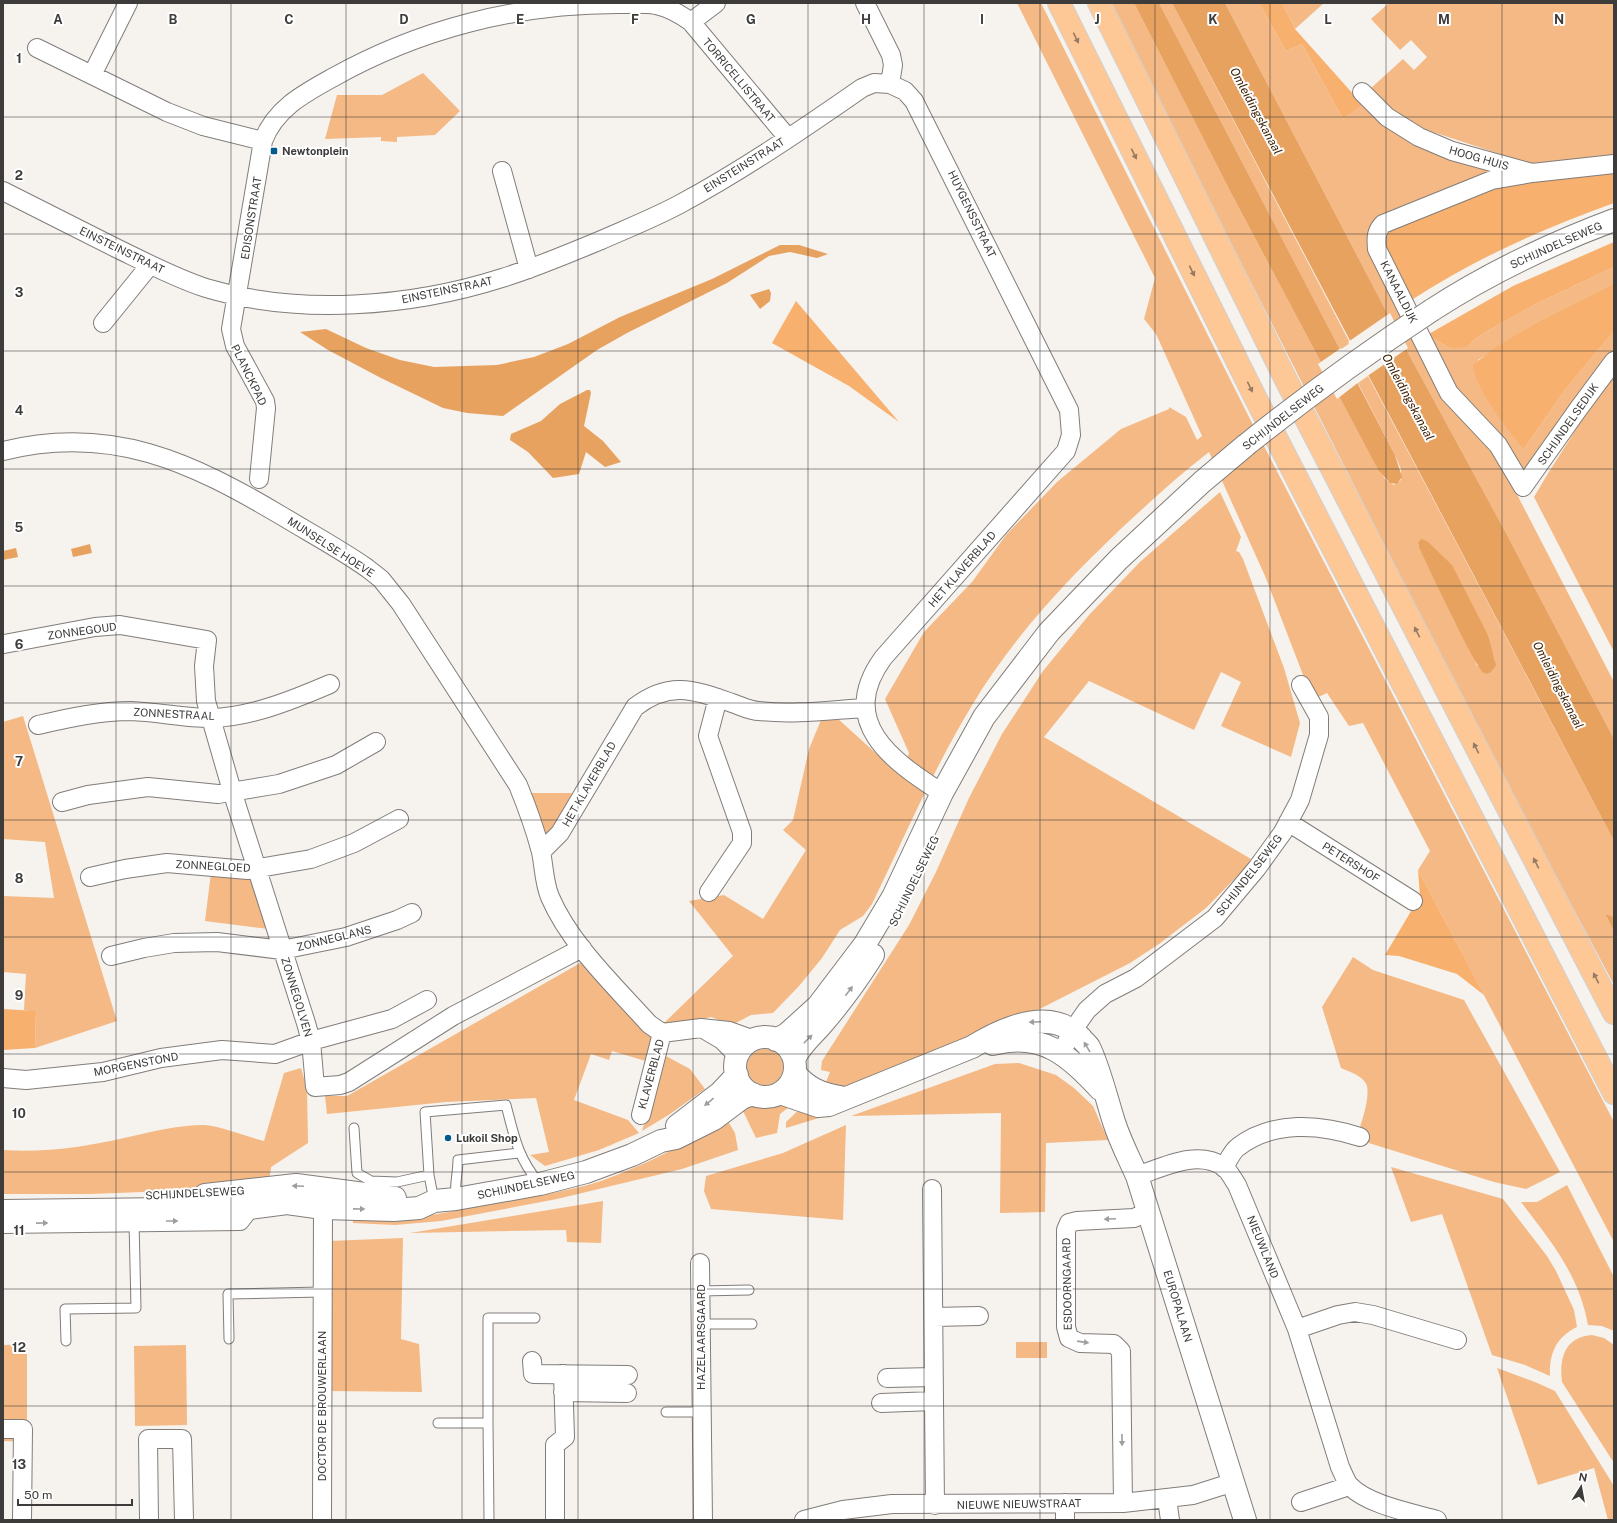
<svg xmlns="http://www.w3.org/2000/svg" width="1617" height="1523" font-family="'Public Sans',sans-serif">
	<style>
		.green { fill: #f4b984; fill-rule: evenodd }
		.forest { fill: #f7b06e }
		.water { fill: #e8a260 }
		.pier { fill: #f6f2ee }
		.lines { fill: none; stroke-linecap: round; stroke-linejoin: round }
		.lane-casing { stroke: #817d7a; stroke-width: 11 }
		.street-casing { stroke: #817d7a; stroke-width: 20 }
		.secondary-casing { stroke: #817d7a; stroke-width: 24 }
		.highway-casing { stroke: #d0d0d0; stroke-width: 24 }
		.lane { stroke: #fff; stroke-width: 9 }
		.street { stroke: #fff; stroke-width: 18 }
		.secondary { stroke: #fff; stroke-width: 22 }
		.highway { stroke: #fec796; stroke-width: 22 }
		.secondary-bridge-casing { stroke: #817d7a; stroke-width: 24; stroke-linecap: butt }
		.secondary-bridge { stroke: #fff; stroke-width: 22 }
		.oneway { fill: #947b63 }
		.oneway2 { fill: #9e9e9c }
		.grid { fill: none; stroke: #3d3c3a; stroke-width: 1; stroke-opacity: 0.55 }
		.poi-dot { fill: #025b8c; stroke: #fff; stroke-width: 1.5 }
		.labels { text-anchor: middle; stroke-width: 4; stroke-linejoin: round; paint-order: stroke }
		.street-label { font-size: 11px; fill: #3d3c3a; stroke: #fff }
		.poi-label { font-size: 11px; font-weight: bold; fill: #3d3c3a; stroke: #fff; text-anchor: start }
		.water-label { font-size: 12px; font-style: italic; fill: #3e2205; stroke: #fff }
		.grid-label { font-size: 13px; text-anchor: middle; font-weight: bold; fill: #3d3c3a; stroke: #fff; stroke-width: 4; stroke-linejoin: round; paint-order: stroke }
	</style>
	<rect width="100%" height="100%" fill="#f6f2ee"/>
	<path class="green" d="M1017,3H1041L1250,419L1614,1122V1242L1418,870L1430,851L1363,723L1349,726L1327,693L1314,699L1310,693L1265,576L1209,452C1184,471 1161,492 1138,513C1075,571 1015,633 971,707C933,770 904,838 872,904L863,916L840,930L822,958L799,986L773,1013L751,1015L732,1025L711,1017L674,1027L663,1024L733,956L689,901L724,895L763,919L806,850L783,830L793,820L809,749L826,708L901,776L909,753L885,699L924,632L972,582L1006,535L1057,482L1121,429L1169,409V407L1186,417L1197,440L1202,436L1156,334L1144,319L1155,278Z
		M1109,3H1134L1231,193L1368,451L1385,479L1394,485L1401,480V469L1395,455L1358,383L1368,376L1614,841V917L1605,914L1614,931V985L1484,741ZM1418,543L1488,635L1489,644L1495,660L1477,666L1473,655L1454,621L1419,548Z
		M1159,3H1172L1350,343L1340,350Z
		M1225,3H1259L1286,51L1302,44L1343,119L1363,105L1393,127L1527,163L1427,130L1410,122L1394,111L1370,89L1403,59L1414,70L1427,57L1411,40L1400,50L1371,19L1389,3H1614V163L1492,171L1432,195L1370,248L1493,448L1614,682V739L1505,531L1406,349Z
		M1282,3H1324L1295,29Z
		M423,73L460,111L435,135L397,137V142L381,141V137L325,139L337,95H382Z
		M1614,267V283L1539,321L1478,360L1524,449L1564,391L1614,331V353L1524,471H1520L1459,396L1427,335L1450,348L1472,342L1484,333L1536,304Z
		M1614,374V652L1534,497L1547,475L1594,401Z
		M1220,492L1241,537L1236,551L1239,552L1243,559L1284,668L1300,723L1291,757L1221,726L1241,682L1221,672L1194,730L1089,681L1044,737L1251,859L1246,867L1206,908L1159,944L1130,963L1022,1018L853,1089H830L819,1080L826,1082L830,1072L821,1070L822,1061L909,925L936,872L969,798L1002,734L1043,671L1089,615L1140,562Z
		M23,716L117,1021L35,1048L36,1012L24,1010L26,974L3,972V896L54,898L45,842L3,839V722Z
		M528,793H572L546,845Z
		M211,873L253,877L269,929L205,921Z
		M1353,957L1373,970L1464,1000L1560,1172L1526,1189L1494,1182L1356,1139C1360,1127 1373,1092 1365,1082C1360,1075 1348,1071 1341,1068L1322,1007Z
		M582,962C594,975 606,988 618,1002C630,1016 638,1030 656,1039L649,1062L612,1051L609,1060L591,1054L574,1100L628,1120L639,1133L599,1150L545,1166L530,1155L549,1152L536,1098L446,1102L327,1114L325,1096H347Z
		M747 1067a18 18 0 1 1 36 0a18 18 0 1 1-36 0Z
		M664,1055L690,1069L705,1089L670,1114L642,1131Z
		M1019,1063L1056,1075L1074,1088L1093,1106L1108,1140L1046,1143L1045,1212L1000,1213L1001,1113L851,1116L995,1064Z
		M301,1068L307,1089L308,1143L271,1167L269,1182L221,1189L90,1194H3V1150C43,1153 85,1147 124,1138C151,1132 177,1125 205,1125C220,1126 248,1137 264,1141L284,1073Z
		M783,1101L793,1104L780,1114L777,1133L756,1138L742,1109L753,1103Z
		M801,1108L832,1114L786,1128V1122Z
		M726,1118L735,1133L738,1150L682,1169L557,1199L441,1221L395,1225L353,1223V1216C367,1217 381,1218 395,1218C430,1217 464,1209 497,1203C532,1196 567,1192 601,1181C645,1165 687,1144 726,1118Z
		M846,1125L843,1220L711,1209L704,1191L706,1176L783,1153Z
		M1391,1167L1503,1199L1547,1256L1556,1271L1574,1310L1577,1327C1556,1337 1549,1354 1550,1376L1525,1365L1492,1355L1442,1214L1411,1222Z
		M1567,1185L1614,1277V1331L1602,1326L1588,1325C1579,1275 1551,1241 1521,1202H1537Z
		M603,1201L601,1243L567,1242L566,1230L410,1233Z
		M403,1238L401,1339L419,1344L422,1392L329,1391V1241Z
		M1592,1335L1604,1338L1614,1345V1463L1562,1382C1559,1358 1565,1337 1592,1335Z
		M1016,1342H1047V1358H1016Z
		M27,1344V1442L3,1441V1345Z
		M186,1345L187,1425L135,1426L134,1346Z
		M1497,1368L1535,1382L1555,1391L1614,1486V1520H1608L1594,1468L1538,1485Z"/>
	<path class="forest" d="M1259,3H1282L1295,29L1363,105L1343,119L1302,44L1286,51Z
		M1614,171V203C1542,229 1474,259 1410,301L1384,248L1385,235L1389,229L1496,187Z
		M1614,242V267L1536,304L1484,333L1465,347L1450,348L1427,335L1513,286Z
		M1614,283V331L1564,391L1524,449C1509,432 1474,387 1473,365L1493,349L1539,321Z
		M796,301L899,422L849,386L772,343Z
		M1418,870L1484,995L1457,974L1399,956L1385,955L1420,896Z
		M3,1009L36,1011L35,1048L3,1050Z"/>
	<path class="water" d="M1134,3H1159L1395,455L1402,477L1397,484L1390,483L1379,471L1368,451L1231,193Z
		M1172,3H1225L1406,349L1505,531L1614,739V841Z
		M780,245H799L828,254L817,258L790,252L769,256L727,283L627,333L597,350L503,416L467,413L443,408L381,378L328,350L300,332L326,329L366,348L400,360L434,367L497,365L534,357L568,344L620,317L712,279Z
		M769,289L771,293L770,301L760,309L750,295Z
		M587,390H590L591,393L584,426L603,441L621,462L605,467L586,452L579,474L553,478L528,452L510,440L511,434L541,421L560,404Z
		M1421,539L1427,541L1452,565L1488,635L1496,665C1493,670 1490,675 1484,673C1477,671 1426,563 1419,548L1418,543Z
		M90,544L92,553L73,557L71,549Z
		M16,548L18,557L3,560V551Z
		M1605,914L1614,917V931Z"/>
	<path class="pier" d="M1390,313L1408,348L1366,377L1348,342Z
		M1341,348L1359,382L1337,399L1318,364Z"/>
	<g class="lines">
		<g class="lane-casing">
			<path id="lane" d="M354,1128L357,1173L371,1181L397,1182L429,1175
				M456,1199C454,1185 458,1173 458,1160L519,1153
				M434,1201L429,1175L425,1112L506,1105C514,1136 518,1158 539,1183
				M700,1291L749,1290
				M701,1324H752
				M229,1339L228,1294L321,1292
				M66,1341L65,1309L136,1308L134,1221
				M666,1412H701
				M438,1423H488L489,1520
				M488,1423V1318H535"/>
		</g>
		<g class="street-casing">
			<path id="street" d="M865,3L891,55L893,65L890,84L905,91L914,101L1069,410L1071,435L1066,451L883,658C837,722 891,760 942,793
				M691,22L788,138
				M37,48L167,112L203,126L263,141C275,109 303,94 332,78C419,29 517,4 617,4C629,4 644,3 656,5C670,8 680,14 691,22L716,3
				M92,75L128,3
				M1362,92L1387,117L1419,137L1452,151L1532,173L1614,164
				M502,171L529,269
				M1532,173L1492,180L1383,224C1376,231 1376,238 1377,249L1449,393L1498,445L1523,487L1579,408L1614,361
				M3,191C41,210 78,229 116,248C145,262 175,278 206,288C299,316 411,307 502,278C535,268 567,254 599,241C626,229 654,218 680,204C743,170 803,129 862,88L874,83L890,84
				M103,323L150,265
				M3,451C111,424 191,462 282,516C310,533 340,549 367,568L381,579L401,604L518,785C527,807 535,829 541,852C544,866 544,883 550,897C570,944 615,986 649,1024L662,1033L701,1028L729,1031L754,1040
				M259,479L266,408L265,401L235,346L231,329L263,141
				M4,644L95,627L120,625L207,640L204,666L206,701L232,791L306,1023L311,1041L315,1087L340,1085L349,1082L453,1016L582,948
				M38,725C69,718 99,711 131,711C158,712 184,718 210,718C249,718 295,699 330,684
				M62,802L88,795L148,787L218,794L279,784L336,765L376,742
				M1288,822L1413,901
				M541,852L560,833L635,707C670,680 694,690 732,703C741,706 750,711 759,711C794,715 830,710 865,708
				M90,877L125,869L167,863L248,870L311,859L354,843L399,819
				M709,892L742,843V832L708,736L718,698
				M111,956L144,948L174,943L217,942L282,950L346,937L397,920L412,913
				M705,1030L722,1040L738,1056
				M1061,1053L1073,1030L1087,1010L1105,994L1136,978L1215,918L1257,868L1283,832L1300,800L1319,735V717L1301,685
				M3,1078L26,1080L103,1072L161,1058L222,1050L275,1054L311,1041L392,1019L427,1000
				M641,1115L662,1033
				M1224,1168C1228,1161 1232,1151 1238,1147C1273,1120 1321,1124 1360,1137
				M1137,1176C1164,1167 1197,1149 1224,1167C1229,1171 1233,1179 1237,1185L1297,1329L1340,1467C1343,1473 1346,1482 1350,1486C1368,1505 1413,1513 1437,1520
				M932,1189L935,1505
				M3,1224L240,1221L250,1208
				M700,1263L703,1520
				M933,1317L979,1316
				M1297,1329L1338,1315L1355,1312L1373,1315L1457,1340
				M532,1361L533,1374L628,1375
				M887,1378L934,1377
				M563,1392L627,1393
				M881,1403L934,1401
				M3,1429H23L22,1520
				M1167,1499L1170,1520
				M1301,1502L1349,1486
				M1065,1503V1520
				M1123,1503L1121,1351L1114,1344L1080,1343L1069,1338L1066,1327V1230L1069,1223L1077,1221L1134,1218L1148,1212
				M149,1520L148,1439H182L184,1520
				M322,1520L323,1208
				M555,1520V1445L565,1437L563,1374
				M804,1520L843,1510L892,1504L1123,1503L1193,1495L1234,1482"/>
		</g>
		<g class="secondary-casing">
			<path id="secondary" d="M1432,310C1489,273 1550,244 1614,220
				M735 1067a30 30 0 1 1 60 0a30 30 0 1 1-60 0Z
				M776,1040L787,1034L818,1006L865,944L893,897L942,793L984,717L1049,632L1119,559L1202,482L1246,445
				M993,1044C1041,1031 1069,1055 1100,1089
				M794,1059C801,1044 813,1035 823,1023C842,1001 858,979 873,955
				M795,1073C807,1088 821,1094 840,1097
				M780,1093L818,1106L829,1105L972,1047C1003,1028 1051,1006 1081,1038C1083,1041 1087,1044 1089,1047C1099,1067 1107,1100 1114,1122C1120,1141 1129,1158 1137,1176L1245,1520
				M677,1126L720,1093L737,1075
				M205,1195L296,1185L395,1198
				M3,1211L250,1208L287,1203L323,1208L394,1210L419,1208L434,1201L456,1199L540,1184L586,1172L632,1155L661,1141L676,1138L714,1119L742,1098L753,1094"/>
		</g>
		<g class="highway-casing">
			<path id="highway" d="M1059,3L1257,401L1614,1093
				M1099,3L1287,382L1614,1013"/>
		</g>
		<use href="#lane" class="lane"/>
		<use href="#street" class="street"/>
		<use href="#secondary" class="secondary"/>
		<use href="#highway" class="highway"/>
		<g class="secondary-bridge-casing">
			<path id="secondary-bridge" d="M1246,445C1306,397 1368,352 1432,310"/>
		</g>
		<use href="#secondary-bridge" class="secondary-bridge"/>
	</g>
	<defs><path id="oneway-solid" d="M-6-.8H1V-3.2L6.5 0L1 3.2V.8H-6Z"/></defs>
	<g class="oneway">
		<use href="#oneway-solid" transform="translate(1076 38) rotate(64)"/>
		<use href="#oneway-solid" transform="translate(1134 154) rotate(64)"/>
		<use href="#oneway-solid" transform="translate(1192 271) rotate(64)"/>
		<use href="#oneway-solid" transform="translate(1250 387) rotate(64)"/>
		<use href="#oneway-solid" transform="translate(1417 632) rotate(-117)"/>
		<use href="#oneway-solid" transform="translate(1476 748) rotate(-117)"/>
		<use href="#oneway-solid" transform="translate(1536 863) rotate(-117)"/>
		<use href="#oneway-solid" transform="translate(1596 978) rotate(-117)"/>
	</g>
	<g class="oneway2">
		<use href="#oneway-solid" transform="translate(849 991) rotate(-53)"/>
		<use href="#oneway-solid" transform="translate(1035 1022) rotate(177)"/>
		<use href="#oneway-solid" transform="translate(808 1039) rotate(-45)"/>
		<use href="#oneway-solid" transform="translate(1087 1047) rotate(-121)"/>
		<use href="#oneway-solid" transform="translate(709 1102) rotate(141)"/>
		<use href="#oneway-solid" transform="translate(298 1186) rotate(-177)"/>
		<use href="#oneway-solid" transform="translate(359 1209) rotate(1)"/>
		<use href="#oneway-solid" transform="translate(1110 1219) rotate(178)"/>
		<use href="#oneway-solid" transform="translate(172 1221)"/>
		<use href="#oneway-solid" transform="translate(42 1223) rotate(-1)"/>
		<use href="#oneway-solid" transform="translate(1083 1342) rotate(8)"/>
		<use href="#oneway-solid" transform="translate(1122 1440) rotate(89)"/>
	</g>
	<path class="grid" d="M116,3V1520M231,3V1520M346,3V1520M462,3V1520M578,3V1520M693,3V1520M808,3V1520M924,3V1520M1040,3V1520M1155,3V1520M1270,3V1520M1386,3V1520M1502,3V1520M3,117H1614M3,234H1614M3,351H1614M3,469H1614M3,586H1614M3,703H1614M3,820H1614M3,937H1614M3,1054H1614M3,1172H1614M3,1289H1614M3,1406H1614"/>
	<g class="poi-dot">
		<rect x="270" y="147" width="8" height="8" rx="2"/>
		<circle cx="448" cy="1138" r="4"/>
	</g>
	<g class="labels">
		<g class="street-label">
			<text transform="translate(739 80) rotate(50)" y="4">TORRICELLISTRAAT</text>
			<text transform="translate(1479 158) rotate(16)" y="4">HOOG HUIS</text>
			<text transform="translate(744 165) rotate(-32)" y="4">EINSTEINSTRAAT</text>
			<text transform="translate(972 214) rotate(64)" y="4">HUYGENSSTRAAT</text>
			<text transform="translate(251 218) rotate(-81)" y="4">EDISONSTRAAT</text>
			<text transform="translate(1556 245) rotate(-24)" y="4">SCHIJNDELSEWEG</text>
			<text transform="translate(122 250) rotate(26)" y="4">EINSTEINSTRAAT</text>
			<text transform="translate(447 290) rotate(-12)" y="4">EINSTEINSTRAAT</text>
			<text transform="translate(1399 292) rotate(63)" y="4">KANAALDIJK</text>
			<text transform="translate(249 375) rotate(64)" y="4">PLANCKPAD</text>
			<text transform="translate(1283 417) rotate(-38)" y="4">SCHIJNDELSEWEG</text>
			<text transform="translate(1568 424) rotate(-55)" y="4">SCHIJNDELSEDIJK</text>
			<text transform="translate(331 547) rotate(33)" y="4">MUNSELSE HOEVE</text>
			<text transform="translate(962 569) rotate(-49)" y="4">HET KLAVERBLAD</text>
			<text transform="translate(82 631) rotate(-8)" y="4">ZONNEGOUD</text>
			<text transform="translate(174 714) rotate(3)" y="4">ZONNESTRAAL</text>
			<text transform="translate(589 784) rotate(-60)" y="4">HET KLAVERBLAD</text>
			<text transform="translate(1351 862) rotate(32)" y="4">PETERSHOF</text>
			<text transform="translate(213 866) rotate(3)" y="4">ZONNEGLOED</text>
			<text transform="translate(1249 875) rotate(-52)" y="4">SCHIJNDELSEWEG</text>
			<text transform="translate(914 881) rotate(-64)" y="4">SCHIJNDELSEWEG</text>
			<text transform="translate(334 938) rotate(-14)" y="4">ZONNEGLANS</text>
			<text transform="translate(297 997) rotate(73)" y="4">ZONNEGOLVEN</text>
			<text transform="translate(136 1064) rotate(-11)" y="4">MORGENSTOND</text>
			<text transform="translate(651 1074) rotate(-75)" y="4">KLAVERBLAD</text>
			<text transform="translate(526 1185) rotate(-12)" y="4">SCHIJNDELSEWEG</text>
			<text transform="translate(195 1193) rotate(-3)" y="4">SCHIJNDELSEWEG</text>
			<text transform="translate(1263 1247) rotate(68)" y="4">NIEUWLAND</text>
			<text transform="translate(1067 1284) rotate(-91)" y="4">ESDOORNGAARD</text>
			<text transform="translate(1178 1306) rotate(73)" y="4">EUROPALAAN</text>
			<text transform="translate(701 1337) rotate(-90)" y="4">HAZELAARSGAARD</text>
			<text transform="translate(322 1406) rotate(-90)" y="4">DOCTOR DE BROUWERLAAN</text>
			<text transform="translate(1019 1504) rotate(-1)" y="4">NIEUWE NIEUWSTRAAT</text>
		</g>
		<g class="poi-label">
			<text x="282" y="155">Newtonplein</text>
			<text x="456" y="1142">Lukoil Shop</text>
		</g>
		<g class="water-label">
			<text transform="translate(1256 111) rotate(62)" y="4">Omleidingskanaal</text>
			<text transform="translate(1408 397) rotate(62)" y="4">Omleidingskanaal</text>
			<text transform="translate(1558 685) rotate(63)" y="4">Omleidingskanaal</text>
		</g>
	</g>
	<g class="grid-label">
		<text x="58" y="24">A</text>
		<text x="173" y="24">B</text>
		<text x="289" y="24">C</text>
		<text x="404" y="24">D</text>
		<text x="520" y="24">E</text>
		<text x="635" y="24">F</text>
		<text x="751" y="24">G</text>
		<text x="866" y="24">H</text>
		<text x="982" y="24">I</text>
		<text x="1097" y="24">J</text>
		<text x="1213" y="24">K</text>
		<text x="1328" y="24">L</text>
		<text x="1444" y="24">M</text>
		<text x="1559" y="24">N</text>
		<text x="19" y="63">1</text>
		<text x="19" y="180">2</text>
		<text x="19" y="297">3</text>
		<text x="19" y="415">4</text>
		<text x="19" y="532">5</text>
		<text x="19" y="649">6</text>
		<text x="19" y="766">7</text>
		<text x="19" y="883">8</text>
		<text x="19" y="1000">9</text>
		<text x="19" y="1118">10</text>
		<text x="19" y="1235">11</text>
		<text x="19" y="1352">12</text>
		<text x="19" y="1469">13</text>
	</g>
	<rect width="1617" height="1523" fill="none" stroke="#3d3c3a" stroke-width="8"/>
	<g transform="translate(1581 1487) rotate(11)" stroke="#ffffff" stroke-width="3" paint-order="stroke">
	<path d="M0-3L7 15L0 10L-7 15Z" fill="#3d3c3a"/>
	<text y="-6" font-size="11" font-weight="bold" text-anchor="middle" fill="#3d3c3a">N</text>
	</g>
	<path d="M18 1499v6h114v-6" fill="none" stroke="#3d3c3a" stroke-width="2"/>
	<text x="24" y="1499" font-size="12" fill="#3d3c3a" stroke="#ffffff" stroke-width="3" paint-order="stroke">50 m</text>
</svg>
